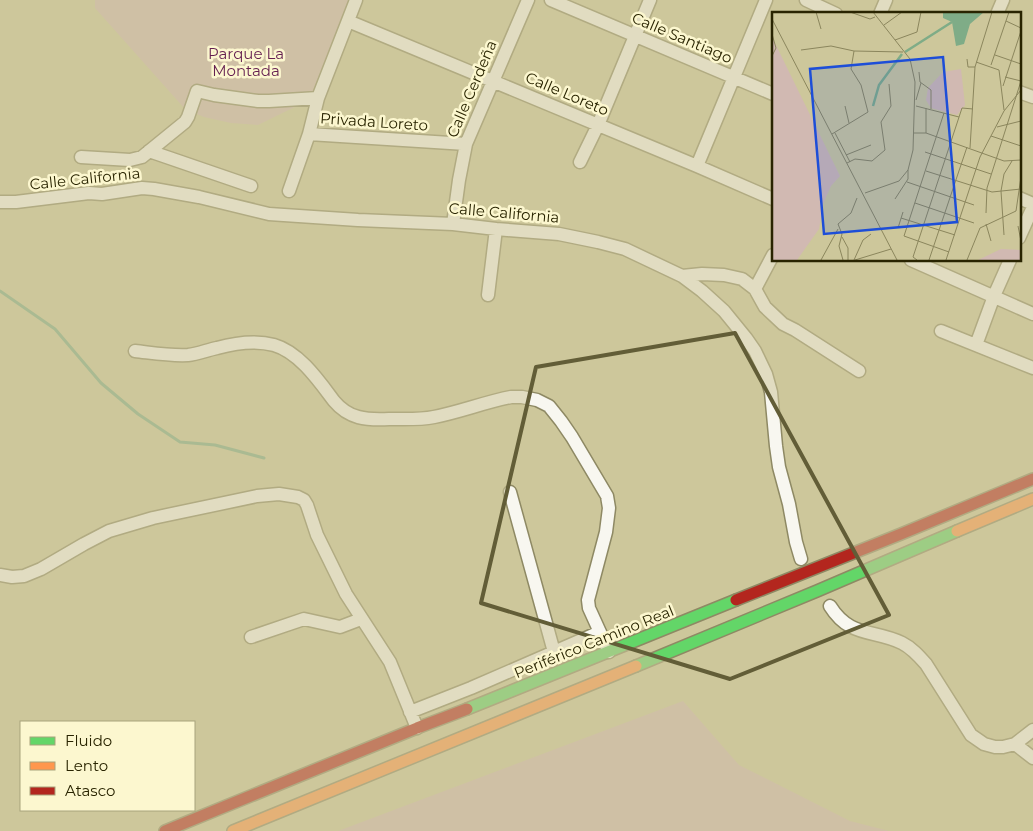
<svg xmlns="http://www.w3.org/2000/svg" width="1033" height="831" font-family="Montserrat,sans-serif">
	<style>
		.green { fill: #d1b9b2 }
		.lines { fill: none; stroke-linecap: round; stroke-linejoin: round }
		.stream { stroke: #7fac87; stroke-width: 3 }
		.street-casing { stroke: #8e8964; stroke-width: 15 }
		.fast-casing { stroke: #8e8964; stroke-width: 14 }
		.slow-casing { stroke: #8e8964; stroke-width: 14 }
		.jam-casing { stroke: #8e8964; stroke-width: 14 }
		.street { stroke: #f8f7f0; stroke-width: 12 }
		.fast { stroke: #63d668; stroke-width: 11 }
		.slow { stroke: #ff974d; stroke-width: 11 }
		.jam { stroke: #b3261e; stroke-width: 11 }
		.marked { fill: none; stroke: #625d37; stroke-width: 4; stroke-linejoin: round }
		.labels { text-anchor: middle; stroke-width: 5; stroke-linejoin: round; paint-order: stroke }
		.street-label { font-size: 15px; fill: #292401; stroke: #fcf7cf }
		.park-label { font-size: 15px; fill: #641f50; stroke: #fcf7cf }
		.inset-river { fill: none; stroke: #7fac87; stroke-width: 2.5 }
		.inset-road { fill: none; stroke: #8b865d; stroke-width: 1 }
		.view { fill: #1d4ed8; fill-opacity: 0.15; stroke: #1d4ed8; stroke-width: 2.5 }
		.inset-edge { fill: none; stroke: #292401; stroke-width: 2.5 }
	</style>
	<rect width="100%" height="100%" fill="#cdc79b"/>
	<path class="green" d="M95,0H350L309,100L258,125L231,123L204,117L185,109L95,8Z
		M683,701L739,765L850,821L889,831H338Z"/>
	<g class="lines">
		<path class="stream" d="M0,291L55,329L101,383L138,414L180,442L215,445L264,458"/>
		<g class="street-casing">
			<path id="street" d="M551,0L773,94
				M806,0L836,14
				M880,14L886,0
				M997,14L1003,0
				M348,21L697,166L773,199
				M1019,92L1033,97
				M309,134L466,144
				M149,151L251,186
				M81,157L130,160L142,157L185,122L188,117L197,91L214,95L258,101H269L318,98
				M580,162L598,125L650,0
				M697,166L766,0
				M289,191L309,134L318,98L356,0
				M1019,198L1033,204
				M0,202H16L89,193L102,194L142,188L154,189L199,197L269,214L358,220L453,224L496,229L559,234L598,242L625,249L682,276L702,291L724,311L746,338L755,351L766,374L771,392L776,446L779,467L789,504L796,542L801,559
				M453,224L459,180L466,144L528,0
				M1019,238L1033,207
				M911,260L1033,314
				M682,276L702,274L724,275L742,279L755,289L765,307L783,324L795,330L859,371
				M755,289L773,255
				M488,295L496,229
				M941,331L1033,368
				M976,345L994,296L1010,260
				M135,351C153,353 170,356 188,355C198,354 207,350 217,348C235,343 256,340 274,345C299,352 319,381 334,401C349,419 366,420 389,419C404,419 419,420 434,417C460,412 485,402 511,397H522L537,400L549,406L561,421L572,437L607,496L609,508L606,532L588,600L589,608L609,652
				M510,492L554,652
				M0,575L12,577L24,576L41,569L84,544L109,531L153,518L257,496L279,494L298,497L304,500L307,505L317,535L346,594L390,662L417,728
				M830,606C850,638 873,629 902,643C912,648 919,656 926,664L971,735L984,744L995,747H1003L1015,744L1033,730
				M251,637L304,619L340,627L361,619
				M410,712L471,688L600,632
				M1015,744L1033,758"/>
		</g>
		<g class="fast-casing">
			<path id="fast" d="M636,666L817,591L957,531
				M467,709L736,600"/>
		</g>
		<g class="slow-casing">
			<path id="slow" d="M957,531L1033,499
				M233,831L636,666"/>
		</g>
		<g class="jam-casing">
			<path id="jam" d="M736,600L901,534L1033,479
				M165,831L417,728L467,709"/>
		</g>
		<use href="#street" class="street"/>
		<use href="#fast" class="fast"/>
		<use href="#slow" class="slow"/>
		<use href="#jam" class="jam"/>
	</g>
	<path d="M0 0H1033V831H0ZM735,333L889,615L730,679L481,603L536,367Z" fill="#cdc79b" fill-opacity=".55" fill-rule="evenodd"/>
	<path class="marked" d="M735,333L889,615L730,679L481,603L536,367Z"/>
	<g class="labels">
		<g class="street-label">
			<text transform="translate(682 38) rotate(23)" y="5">Calle Santiago</text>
			<text transform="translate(472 89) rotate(-67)" y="5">Calle Cerdeña</text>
			<text transform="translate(567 94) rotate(23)" y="5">Calle Loreto</text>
			<text transform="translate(374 122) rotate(4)" y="5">Privada Loreto</text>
			<text transform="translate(85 179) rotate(-6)" y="5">Calle California</text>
			<text transform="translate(504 213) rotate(5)" y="5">Calle California</text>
			<text transform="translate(594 642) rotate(-22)" y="5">Periférico Camino Real</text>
		</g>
		<g class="park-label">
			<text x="246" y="59">Parque La<tspan x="246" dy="17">Montada</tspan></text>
		</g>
	</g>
	<g transform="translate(772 12)">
		<rect width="249" height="249" fill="#cdc79b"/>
		<path d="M0,25L68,164L59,174L51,192L47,217L25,248H0ZM189,57L193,93L185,103L159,96L154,88L156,76L171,60ZM229,237L249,238V248H206Z" fill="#d1b9b2"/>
		<path d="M171,0H212L198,12L192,32L184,34L180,10L171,6Z" fill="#7fac87"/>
		<path class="inset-river" d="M133,40L180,10M101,94L107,73L130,42"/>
		<path class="inset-road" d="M44,0L49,17M78,0L98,7L103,5M0,7L125,248M234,9L249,16M112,13L130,0M0,22L4,36L0,44M123,28L145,20L149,0M29,38L59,34L82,39L131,40M223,43L249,52M195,47L196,55H203M204,50L227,58L232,98M219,53L237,0M147,60L148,70L159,78V97M233,65L249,69M231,74L249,19M144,88L149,71M73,94L77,111M144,94L187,105M154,96V121M172,101L132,224L177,240M225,115L249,109M63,121L78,150M141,121H154L232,149L249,148M60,122L96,100L89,73L79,57L82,39M219,124L249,134M198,136L203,55L220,0M153,140L219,162M74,143L99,133M75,151L83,147L100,149L113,138L109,110L119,94L117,72M154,159L220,180L249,177M135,170L202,193M93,181L127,169L136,158L141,138L143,70L138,47L101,0M123,187L136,167V158M143,191L202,211M214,201L215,176L249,69M129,206L183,223M214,212L219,229M246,214L249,229M126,216L131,200M232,223L229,179L232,162L240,149M70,225L76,236V248M49,248L66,217M71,248L67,234L70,222L66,212L79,201L85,186M82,248L91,228L99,222M83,248L119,237M145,248L141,245L190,96L201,97M157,248L195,135M174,248L208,145L232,99L249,78M195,248L208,216L244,199L249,165"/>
		<path class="view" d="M171,45L185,210L52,222L38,57Z"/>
		<rect width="249" height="249" class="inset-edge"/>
	</g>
	<rect x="20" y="721" width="175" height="90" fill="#fcf7cf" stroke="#a8a37d"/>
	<rect x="30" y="737" width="25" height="8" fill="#63d668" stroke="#a8a37d"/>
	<text x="65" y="746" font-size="15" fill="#292401">Fluido</text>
	<rect x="30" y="762" width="25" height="8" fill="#ff974d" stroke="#a8a37d"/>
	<text x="65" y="771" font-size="15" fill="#292401">Lento</text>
	<rect x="30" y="787" width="25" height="8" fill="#b3261e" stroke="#a8a37d"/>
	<text x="65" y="796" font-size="15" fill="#292401">Atasco</text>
</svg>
